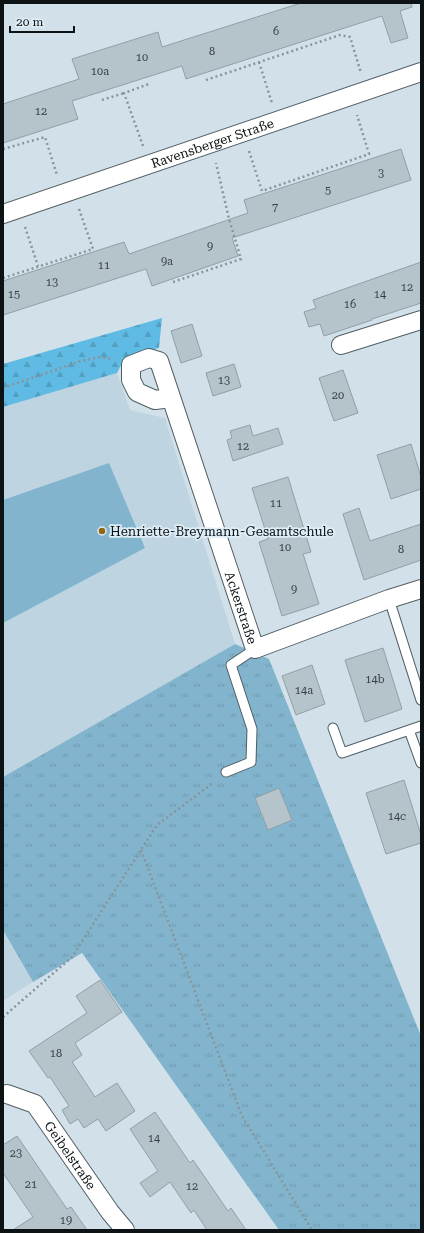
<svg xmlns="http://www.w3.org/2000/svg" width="424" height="1233" font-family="'Roboto Serif',serif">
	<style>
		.built { fill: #bed5e1 }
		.forest { fill: url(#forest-firs) }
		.park { fill: url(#park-tufts) }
		.garden { fill: #82b5cd }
		.building { fill: #b5c4cb; stroke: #919fa6 }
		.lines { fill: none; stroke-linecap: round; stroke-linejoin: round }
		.lane-casing { stroke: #515e65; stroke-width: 11 }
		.street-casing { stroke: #515e65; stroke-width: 20 }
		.path { stroke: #88949a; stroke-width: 2.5; stroke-dasharray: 2 3; stroke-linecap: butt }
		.lane { stroke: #fff; stroke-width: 9 }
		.street { stroke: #fff; stroke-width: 18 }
		.poi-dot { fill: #916710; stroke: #dfeef6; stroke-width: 1.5 }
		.labels { text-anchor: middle; stroke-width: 3.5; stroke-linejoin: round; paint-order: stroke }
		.number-label { font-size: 11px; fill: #373f42 }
		.street-label { font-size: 13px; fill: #0d1315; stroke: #dfeef6 }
		.poi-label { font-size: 13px; fill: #0d1315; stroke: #dfeef6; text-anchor: start }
	</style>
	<defs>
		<pattern id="forest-firs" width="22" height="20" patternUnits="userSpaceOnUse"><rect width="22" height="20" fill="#5fbbe3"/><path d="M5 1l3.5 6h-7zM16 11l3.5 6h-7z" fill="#51a0c2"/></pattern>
		<pattern id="park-tufts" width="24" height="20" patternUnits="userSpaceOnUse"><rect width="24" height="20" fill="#82b5cd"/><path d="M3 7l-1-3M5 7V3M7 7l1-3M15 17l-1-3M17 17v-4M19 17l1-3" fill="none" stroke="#6f9baf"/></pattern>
	</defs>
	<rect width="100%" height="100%" fill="#d2e1e9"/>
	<path class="built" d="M117,373L130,410L165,418L235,644L3,777V407Z
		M3,930L33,982L3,1001Z"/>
	<path class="forest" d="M162,318L159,348L125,358L117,373L3,407V364Z"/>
	<path class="park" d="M235,644L269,659L421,1036V1230H279L82,953L33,982L3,930V777Z"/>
	<path class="garden" d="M109,463L145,548L3,623V500Z"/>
	<path class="building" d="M301,3H411L412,7L400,11L408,38L391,43L382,16L186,79L182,66L72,101L78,119L3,143V104L79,79L72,59L158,32L162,47Z
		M401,149L411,180L232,238L238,256L152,286L146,269L3,315V281L124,242L129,254L248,213L244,200Z
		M421,262V303L372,319V320L324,336L320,324L309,327L304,312L316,308L313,300Z
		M192,324L202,356L181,363L171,331Z
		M234,364L241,387L213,396L206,373Z
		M343,370L358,413L334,421L319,378Z
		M250,425L253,436L278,428L283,444L233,461L227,440L232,438L230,431Z
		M411,444L421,477V489L391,499L377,455Z
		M288,477L311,552L303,554L319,604L282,616L259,542L268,539L252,488Z
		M359,508L370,541L421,524V560L364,580L343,514Z
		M383,648L402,709L365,722L345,660Z
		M312,665L325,704L296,715L282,676Z
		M404,780L421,835V843L386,854L366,793Z
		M279,788L292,820L268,830L255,798Z
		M100,980L122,1012L75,1043L82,1055L72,1062L95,1097L117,1083L135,1111L106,1131L98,1119L84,1128L78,1119L70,1124L62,1110L69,1106L50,1077L48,1078L29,1051L87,1013L76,996Z
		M155,1112L190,1163L193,1160L228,1211L231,1208L246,1230H207L194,1210L191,1213L170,1182L150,1197L140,1183L158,1171L130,1129Z
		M17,1136L67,1209L71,1207L87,1230H13L33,1217L3,1173V1145Z"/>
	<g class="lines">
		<g class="lane-casing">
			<path id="lane" d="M389,599L421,700
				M333,728L342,753L421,726
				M409,730L421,763
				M226,772L251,762L252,729L231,665L255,649"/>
		</g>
		<g class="street-casing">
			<g id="street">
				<path id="s1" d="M3,214L421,72"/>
				<path d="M341,345L421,320"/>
				<path id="s2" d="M171,398L155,400L137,392L131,380V365L149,358L159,361L255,649L389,599L421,589"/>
				<path id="s3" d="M7,1094L35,1104L110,1212L125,1230"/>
			</g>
		</g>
		<path class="path" d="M259,62L272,103
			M206,80L340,35L350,37L361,73
			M102,100L124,93
			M143,146L124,93L149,84
			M3,149L45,137L57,175
			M249,151L262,191L369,154L357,115
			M25,227L38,266
			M3,278L93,249L79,209
			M173,282L241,259L229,219L216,163
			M3,388L81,361L100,357L113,359
			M141,850L242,1116L312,1230
			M3,1017L72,957L157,825L214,782"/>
		<use href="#lane" class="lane"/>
		<use href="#street" class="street"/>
	</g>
	<circle class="poi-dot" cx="102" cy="531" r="4"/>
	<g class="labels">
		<g class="number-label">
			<text x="276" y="35">6</text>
			<text x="212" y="55">8</text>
			<text x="142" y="61">10</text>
			<text x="100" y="75">10a</text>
			<text x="41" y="115">12</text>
			<text x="381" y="177">3</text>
			<text x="328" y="194">5</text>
			<text x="275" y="211">7</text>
			<text x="210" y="250">9</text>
			<text x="167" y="265">9a</text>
			<text x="104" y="269">11</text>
			<text x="52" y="286">13</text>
			<text x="407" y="291">12</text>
			<text x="14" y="298">15</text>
			<text x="380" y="298">14</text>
			<text x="350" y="308">16</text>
			<text x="224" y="384">13</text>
			<text x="338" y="399">20</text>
			<text x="243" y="450">12</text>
			<text x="276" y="507">11</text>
			<text x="285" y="551">10</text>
			<text x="401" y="553">8</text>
			<text x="294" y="593">9</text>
			<text x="375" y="683">14b</text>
			<text x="304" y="694">14a</text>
			<text x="397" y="820">14c</text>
			<text x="56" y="1057">18</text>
			<text x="154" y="1142">14</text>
			<text x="16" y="1157">23</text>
			<text x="31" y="1188">21</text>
			<text x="192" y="1190">12</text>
			<text x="66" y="1224">19</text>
		</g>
		<g class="street-label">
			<text dy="5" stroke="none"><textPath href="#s1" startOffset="221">Ravensberger Straße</textPath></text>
			<text dy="5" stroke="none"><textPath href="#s2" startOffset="354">Ackerstraße</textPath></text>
			<text dy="5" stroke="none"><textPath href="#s3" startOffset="92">Geibelstraße</textPath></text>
		</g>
		<g class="poi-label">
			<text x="110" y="536">Henriette-Breymann-Gesamtschule</text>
		</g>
	</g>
	<rect width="424" height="1233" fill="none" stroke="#0d1315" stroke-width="8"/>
	<path d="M10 26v6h64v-6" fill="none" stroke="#0d1315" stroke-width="2"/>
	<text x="16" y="26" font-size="12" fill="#0d1315" stroke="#dfeef6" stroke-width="3" paint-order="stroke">20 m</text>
</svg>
